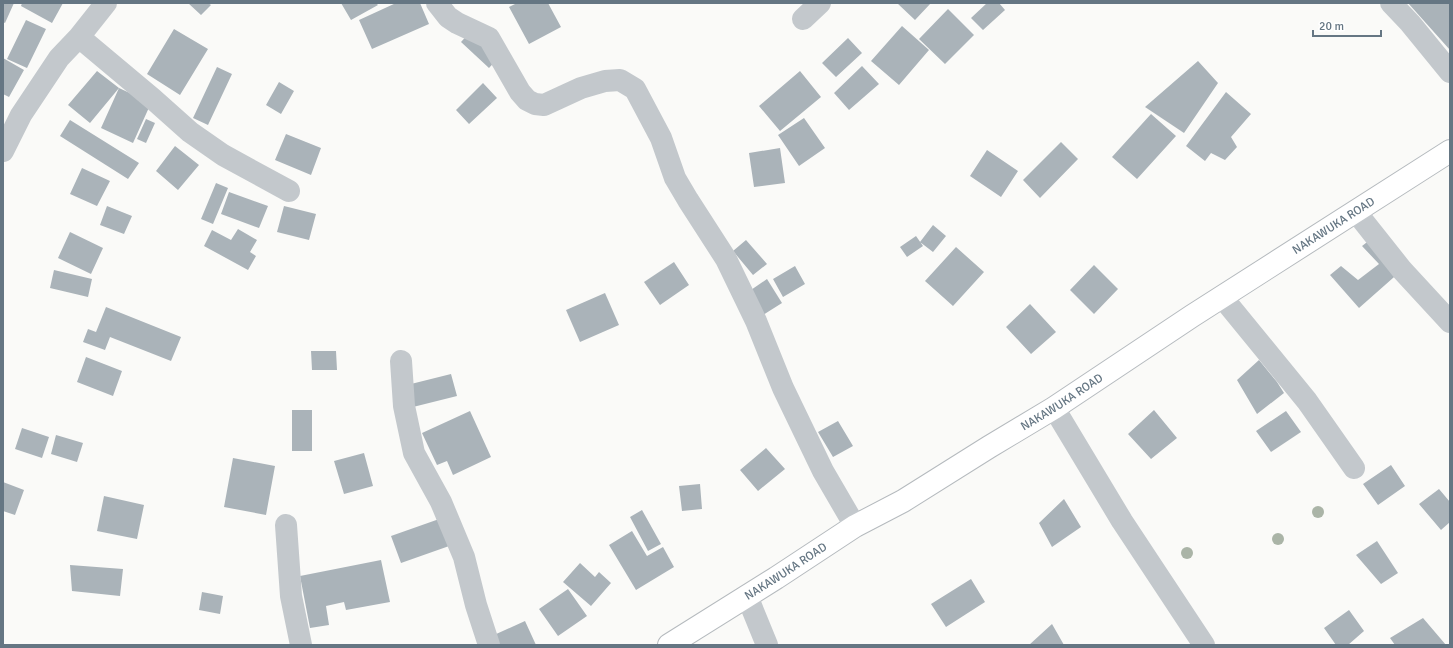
<svg xmlns="http://www.w3.org/2000/svg" width="1453" height="648" font-family="Signika,sans-serif">
	<style>
		.building { fill: #aab3b9 }
		.lines { fill: none; stroke-linecap: round; stroke-linejoin: round }
		.major-casing { stroke: #b5babe; stroke-width: 24 }
		.minor { stroke: #c3c8cc; stroke-width: 22 }
		.major { stroke: #fff; stroke-width: 22 }
		.tree { fill: #aab4a7 }
		.labels { text-anchor: middle; stroke-width: 4; stroke-linejoin: round; paint-order: stroke }
		.street-label { font-size: 12px; fill: #657683; stroke: #fff }
	</style>
	<rect width="100%" height="100%" fill="#fafaf8"/>
	<path class="building" d="M3,3H14L5,23L3,22Z
		M22,3H63L52,23L21,6Z
		M188,3H208L211,5L201,15Z
		M341,3H376L378,5L351,20Z
		M396,3H420L429,24L372,49L359,20Z
		M517,3H548L561,27L529,44L509,7Z
		M897,3H931L915,20Z
		M987,3H999L1005,10L983,30L971,18Z
		M1408,3H1450V50Z
		M948,9L974,35L945,64L919,39Z
		M26,20L46,29L27,68L7,59Z
		M902,26L929,50L899,85L871,61Z
		M174,29L208,49L180,95L147,74Z
		M471,31L500,56L489,68L461,42Z
		M848,38L862,53L836,77L822,63Z
		M3,58L24,70L9,97L3,94Z
		M1198,61L1218,83L1184,133L1145,107Z
		M862,66L879,84L849,110L834,93Z
		M217,67L232,74L208,125L193,118Z
		M97,71L119,88L90,123L68,105Z
		M800,71L821,97L780,131L759,106Z
		M279,82L294,91L281,114L266,105Z
		M483,83L497,98L469,124L456,110Z
		M119,88L151,103L133,143L101,128Z
		M1226,92L1251,114L1231,137L1237,147L1225,160L1211,153L1205,161L1186,146Z
		M1151,114L1176,136L1137,179L1112,157Z
		M804,118L825,148L799,166L778,135Z
		M146,119L155,123L146,143L137,139Z
		M70,120L139,163L128,179L60,136Z
		M286,134L321,148L311,175L275,160Z
		M1061,142L1078,159L1040,198L1023,180Z
		M175,146L199,165L178,190L156,171Z
		M780,148L785,183L754,187L749,153Z
		M987,150L1018,171L1001,197L970,176Z
		M82,168L110,181L97,206L70,194Z
		M216,183L228,188L213,224L201,219Z
		M229,192L268,206L259,228L221,214Z
		M107,206L132,216L124,234L100,225Z
		M284,206L316,214L309,240L277,232Z
		M933,225L946,236L933,252L920,242Z
		M238,229L257,240L250,252L256,256L248,270L204,246L212,230L231,240Z
		M70,232L103,248L91,274L58,258Z
		M916,236L923,246L907,257L900,247Z
		M1375,236L1402,270L1359,308L1330,275L1341,266L1358,280L1379,264L1362,246Z
		M746,240L767,264L753,275L733,251Z
		M956,247L984,272L953,306L925,281Z
		M674,262L689,285L660,305L644,282Z
		M1094,265L1118,289L1094,314L1070,290Z
		M795,266L805,284L783,297L773,279Z
		M54,270L92,279L88,297L50,288Z
		M767,279L782,303L763,315L748,292Z
		M605,293L619,325L580,342L566,310Z
		M1030,304L1056,332L1031,354L1006,327Z
		M106,307L181,337L171,361L110,337L105,350L83,342L88,329L96,332Z
		M311,351H336L337,370H312Z
		M86,357L122,371L113,396L77,382Z
		M1259,360L1277,382L1284,393L1257,414L1237,380Z
		M451,374L457,396L413,407L407,385Z
		M292,410H312V451H292Z
		M1154,410L1177,438L1151,459L1128,434Z
		M470,411L491,457L453,475L447,461L437,465L422,433Z
		M1286,411L1301,432L1271,452L1256,431Z
		M838,421L853,446L833,457L818,432Z
		M22,428L49,437L42,458L15,449Z
		M56,435L83,443L77,462L51,454Z
		M766,448L785,469L758,491L740,470Z
		M364,453L373,486L344,494L334,461Z
		M233,458L275,466L266,515L224,507Z
		M1391,465L1405,486L1378,505L1363,484Z
		M3,482L24,490L15,515L3,511Z
		M700,484L702,509L682,511L679,486Z
		M1439,489L1450,502V522L1441,530L1419,504Z
		M104,496L144,505L137,539L97,531Z
		M1064,499L1081,527L1052,547L1039,523Z
		M642,510L661,544L648,551L630,517Z
		M442,518L452,545L401,563L391,536Z
		M632,531L647,556L663,547L674,567L636,590L609,545Z
		M1377,541L1398,573L1381,584L1356,555Z
		M381,560L390,602L346,610L344,602L326,606L329,625L310,628L300,576Z
		M580,563L595,577L599,572L611,583L591,606L563,582Z
		M70,565L123,569L120,596L72,591Z
		M971,579L985,602L946,627L931,604Z
		M568,589L587,616L558,636L539,609Z
		M202,592L223,596L220,614L199,610Z
		M1349,610L1364,631L1348,645H1336L1324,628Z
		M1423,618L1446,645H1395L1390,638Z
		M525,621L536,645H499L494,635Z
		M1052,624L1064,645H1029Z"/>
	<g class="lines">
		<g class="major-casing">
			<g id="major">
				<path id="s1" d="M669,645L776,578L855,526L903,501L989,447L1054,408L1192,316L1450,151"/>
			</g>
		</g>
		<path class="minor" d="M437,3L448,17L457,23L489,38L520,92L527,100L535,104L544,105L581,88L605,81L620,80L635,89L661,138L675,178L688,200L726,259L756,321L783,388L823,471L855,526
			M1391,3L1410,23L1450,72
			M803,19L820,3
			M79,37L153,99L190,132L223,155L289,191
			M3,151L21,115L59,58L79,37L106,3
			M1356,212L1402,270L1450,322
			M1222,297L1307,401L1354,468
			M401,361L404,406L414,453L441,502L464,557L476,605L489,645
			M1054,408L1122,521L1204,645
			M286,525L291,596L301,645
			M747,596L767,645"/>
		<use href="#major" class="major"/>
	</g>
	<g class="tree">
		<circle cx="1318" cy="512" r="6"/>
		<circle cx="1278" cy="539" r="6"/>
		<circle cx="1187" cy="553" r="6"/>
	</g>
	<g class="labels">
		<g class="street-label">
			<text dy="4" stroke="none"><textPath href="#s1" startOffset="786">NAKAWUKA ROAD</textPath></text>
			<text dy="4" stroke="none"><textPath href="#s1" startOffset="462">NAKAWUKA ROAD</textPath></text>
			<text dy="4" stroke="none"><textPath href="#s1" startOffset="138">NAKAWUKA ROAD</textPath></text>
		</g>
	</g>
	<rect width="1453" height="648" fill="none" stroke="#657683" stroke-width="8"/>
	<path d="M1313 30v6h68v-6" fill="none" stroke="#657683" stroke-width="2"/>
	<text x="1319" y="30" font-size="12" fill="#657683" stroke="#ffffff" stroke-width="3" paint-order="stroke">20 m</text>
</svg>
